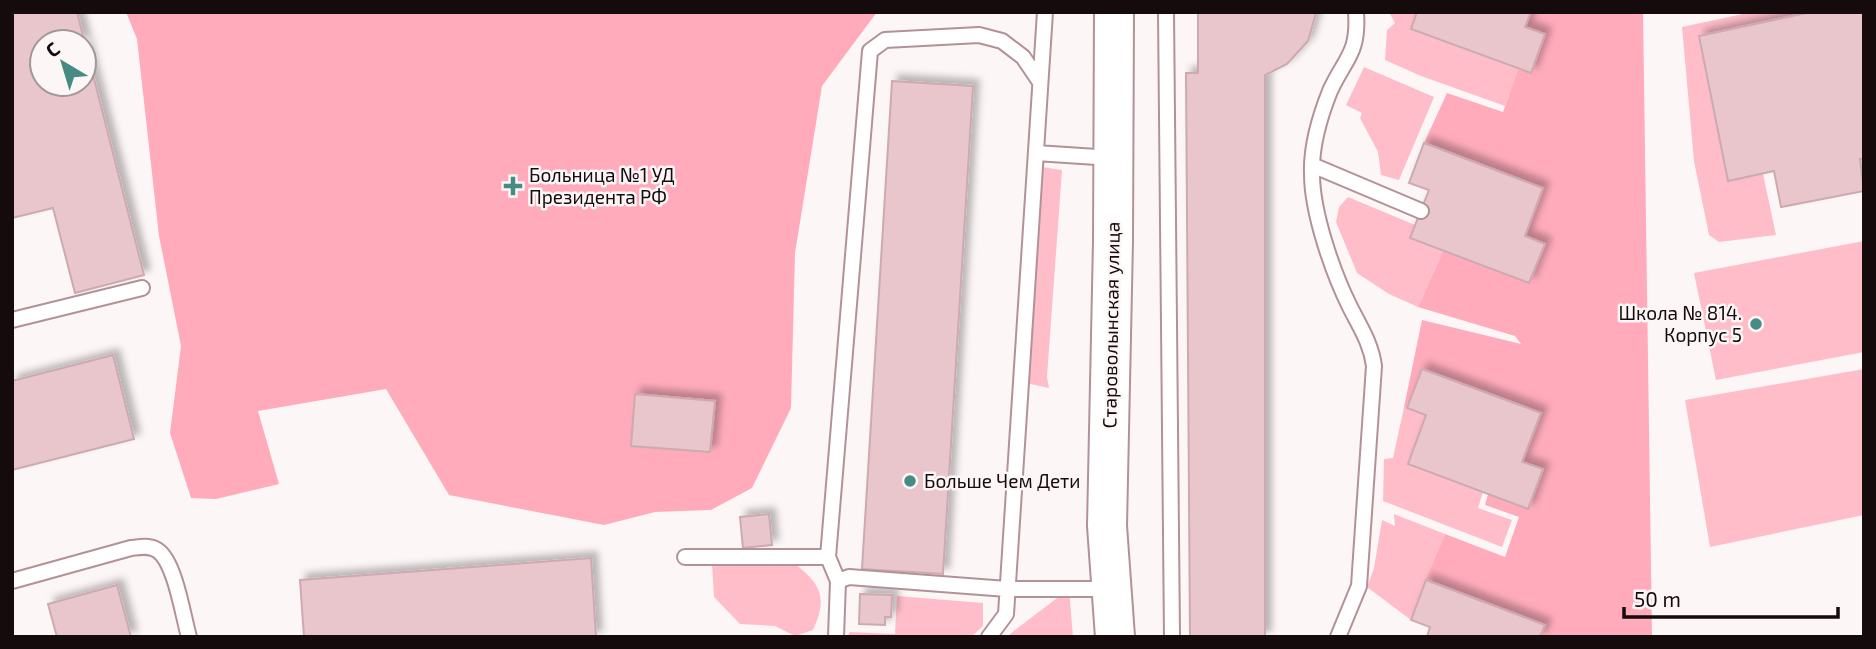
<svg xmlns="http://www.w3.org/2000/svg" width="1876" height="649" font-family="'Exo 2',sans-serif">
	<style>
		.green { fill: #ffbdc9 }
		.forest { fill: #ffabbb }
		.building { fill: #e9c6cc; stroke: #ccaab0; stroke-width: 2; fill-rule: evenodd; filter: url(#shadow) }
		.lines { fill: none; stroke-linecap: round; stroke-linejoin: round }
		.lane-casing { stroke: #b29297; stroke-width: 18 }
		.secondary-casing { stroke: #b29297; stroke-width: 42 }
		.lane { stroke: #fff; stroke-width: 14 }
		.secondary { stroke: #fff; stroke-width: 38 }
		.poi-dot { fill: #468c85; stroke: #fdf6f7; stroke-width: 2.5 }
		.labels { text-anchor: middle; stroke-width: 5; stroke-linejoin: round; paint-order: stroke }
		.poi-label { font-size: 19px; fill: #150a0c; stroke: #fdf6f7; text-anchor: start }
		.street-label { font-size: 19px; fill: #150a0c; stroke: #fdf6f7 }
	</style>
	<defs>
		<filter id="shadow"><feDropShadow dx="6" dy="-6" stdDeviation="3.5" flood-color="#0004"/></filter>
	</defs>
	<rect width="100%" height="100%" fill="#fdf6f7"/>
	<path class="green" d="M1389,12H1417L1411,29L1518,69L1505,106L1421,76L1385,60L1387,30L1395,23Z
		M1752,12H1811L1699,36L1728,180L1763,174L1776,235L1719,242L1709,235L1694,161L1682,27Z
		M1364,67L1434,97L1399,180L1381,175L1378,152L1360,118L1362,113L1346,105Z
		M1035,166L1062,170L1047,377L1049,388L1021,382Z
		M1348,197L1415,225L1411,238L1443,251L1418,307L1389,294L1357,273L1336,222L1339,207Z
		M1864,241V352L1716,380L1694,273Z
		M1864,369V515L1710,547L1685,400Z
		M1404,407L1426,415L1483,492L1478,508L1512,520L1502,547L1383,501L1384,459L1393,458Z
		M1394,514L1445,534L1411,620L1367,587L1374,568L1382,520L1395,526Z
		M794,563C821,584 828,597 813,630L795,636L775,626L740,624L714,597L712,564Z
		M1069,589L1073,637H1007L1015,630Z
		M897,596L983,603V626L971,637H847L850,632L895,634Z"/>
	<path class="forest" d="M126,12H877L822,86L795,253L791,408L752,488L711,510L655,512L604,525L449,495L386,389L258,411L279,484L216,499L191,498L170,433L181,346L159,236L137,39Z
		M1531,12H1643L1652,637H1540L1545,626L1426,580L1445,534L1505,557L1519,517L1485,505L1488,494L1542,470L1522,462L1541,414L1422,369L1407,408L1404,407L1422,320L1521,344L1515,336L1418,307L1443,251L1529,283L1544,244L1525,236L1424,143L1447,93L1503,112L1518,69L1531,73L1545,35L1525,27Z"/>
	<path class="building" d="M12,12H77L144,275L75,293L53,208L12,218ZM42,42H84V84H42Z
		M1198,12L1316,13L1308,41L1287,64L1265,75V637H1190L1186,73H1198Z
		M1417,12H1531L1525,27L1545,34L1531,73L1411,29Z
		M1811,12H1864V159H1860L1864,191L1781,207L1774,171L1728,181L1699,36Z
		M892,81L973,86L943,574L862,569Z
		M1424,143L1543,188L1525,236L1545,244L1529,283L1410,238L1429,190L1409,183Z
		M113,355L134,439L12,470V381Z
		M1422,369L1541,413L1522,462L1543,469L1528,509L1408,464L1426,415L1407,408Z
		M635,394L715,401L710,452L631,446Z
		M769,514L772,545L743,548L740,517Z
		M591,558L596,637H304L300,580Z
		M1426,580L1545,625L1540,637H1427L1430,627L1411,620Z
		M117,585L131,637H57L48,604Z
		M860,594L892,595L891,617H885V625L859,624Z"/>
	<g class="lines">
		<g class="lane-casing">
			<path id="lane" d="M1166,12L1172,637
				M1036,153L1112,158
				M1312,165L1421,211
				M12,320L142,288
				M685,557H828
				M12,581L131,548C140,547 149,545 157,550C175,561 183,616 189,637
				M838,581L849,577L1007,589H1111
				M836,637L838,581L828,557L870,51L885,40L979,35L1002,41L1023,57L1040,82
				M989,637L1006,614L1045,12
				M1338,637L1359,586L1374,366C1371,343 1360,327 1350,307C1333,273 1312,213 1312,174C1311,147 1320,116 1330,91C1345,58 1359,54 1356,12"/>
		</g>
		<g class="secondary-casing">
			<path id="secondary" d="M1114,12L1113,241L1107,526L1115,637"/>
		</g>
		<use href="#lane" class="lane"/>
		<use href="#secondary" class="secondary"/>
	</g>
	<g class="poi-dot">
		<path d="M509.5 175.5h7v7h7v7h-7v7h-7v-7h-7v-7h7z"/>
		<circle cx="1756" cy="324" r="7"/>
		<circle cx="910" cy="481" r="7"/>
	</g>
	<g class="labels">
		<g class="poi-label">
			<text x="529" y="182">Больница №1 УД<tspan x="529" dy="22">Президента РФ</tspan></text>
			<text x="1742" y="320" text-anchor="end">Школа № 814.<tspan x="1742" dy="22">Корпус 5</tspan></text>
			<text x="924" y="488">Больше Чем Дети</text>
		</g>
		<g class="street-label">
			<text transform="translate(1111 325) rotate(-89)" y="7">Староволынская улица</text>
		</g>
	</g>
	<rect width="1876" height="649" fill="none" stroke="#150a0c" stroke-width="28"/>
	<g transform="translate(63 63) rotate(322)"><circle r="33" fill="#fdf6f7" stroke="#a09899" stroke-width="2"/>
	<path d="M0-5L12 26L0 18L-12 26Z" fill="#468c85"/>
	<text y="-10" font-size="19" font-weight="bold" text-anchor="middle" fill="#150a0c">С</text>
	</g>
	<path d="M1624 607v10h214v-10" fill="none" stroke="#150a0c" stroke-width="3.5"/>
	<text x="1634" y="607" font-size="21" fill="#150a0c" stroke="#fdf6f7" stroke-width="5" paint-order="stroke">50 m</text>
</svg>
